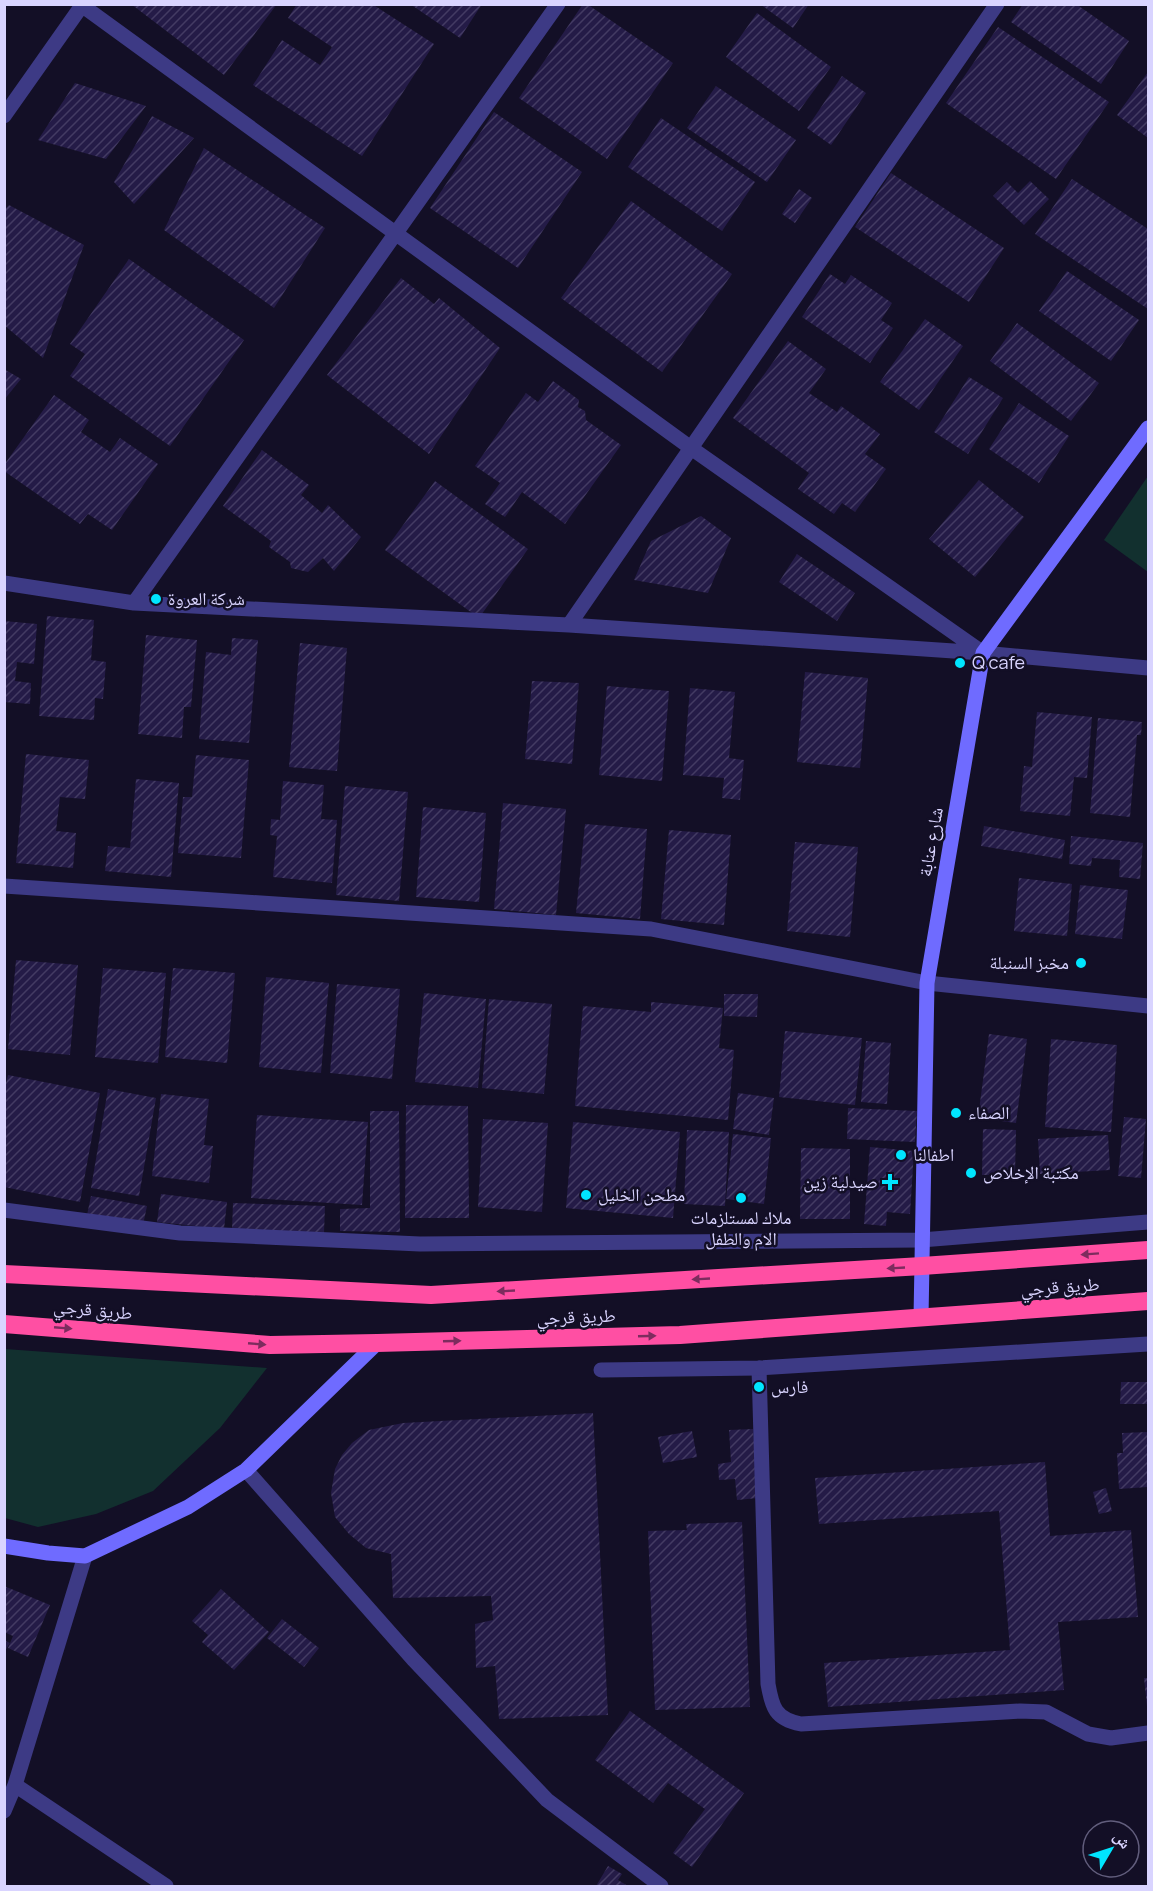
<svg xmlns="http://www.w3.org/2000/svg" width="1153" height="1891" font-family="Manrope,'Noto Naskh Arabic',sans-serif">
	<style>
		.garden { fill: #12302f }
		.building { fill: url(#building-hatch) }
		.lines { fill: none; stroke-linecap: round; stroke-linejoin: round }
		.lane { stroke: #3d3a85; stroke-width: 15 }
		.street { stroke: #3d3a85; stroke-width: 15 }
		.secondary { stroke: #6f6bff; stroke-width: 15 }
		.highway { stroke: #ff4fa3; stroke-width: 18 }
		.oneway { fill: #7d2c5e }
		.poi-dot { fill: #00e5ff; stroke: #130f26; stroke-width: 2 }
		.labels { text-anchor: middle; stroke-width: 5; stroke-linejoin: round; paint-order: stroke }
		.poi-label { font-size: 18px; fill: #d9d4ff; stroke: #130f26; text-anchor: start }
		.street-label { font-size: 18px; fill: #d9d4ff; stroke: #130f26 }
	</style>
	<defs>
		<pattern id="building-hatch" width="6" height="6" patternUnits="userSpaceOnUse" patternTransform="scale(1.5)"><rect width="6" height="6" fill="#241b47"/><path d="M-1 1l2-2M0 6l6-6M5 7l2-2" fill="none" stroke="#433b63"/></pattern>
	</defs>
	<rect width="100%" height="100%" fill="#130f26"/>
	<path class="garden" d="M1148,476V572L1104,540Z
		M5,1349L267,1368L220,1428L153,1491L96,1514L38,1527L5,1518Z"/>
	<path class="building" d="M131,4H277L224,75Z
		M297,4H372L434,44L362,156L253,85L282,40L320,65L332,47L288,18Z
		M410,4H482L460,38Z
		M583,4H587L673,63L607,159L519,98Z
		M760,4H809L793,28Z
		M1023,4H1076L1129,41L1101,84L1011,22Z
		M757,13L831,67L799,111L726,57Z
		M998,27L1109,102L1056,179L946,103Z
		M1148,72V138L1117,115Z
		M842,76L866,93L831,145L807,128Z
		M75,83L146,106L106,159L38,140Z
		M716,86L796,140L767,182L687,128Z
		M494,112L582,172L518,268L430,208Z
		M152,116L194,138L134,204L114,182Z
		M661,118L755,182L722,231L628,167Z
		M204,148L325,228L274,308L164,230Z
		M891,173L1004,248L969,302L855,227Z
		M1072,179L1148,229V309L1035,234Z
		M1030,181L1049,199L1024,225L993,196L1007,182L1018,193Z
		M799,189L812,198L795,223L782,214Z
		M631,201L732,274L662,372L561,298Z
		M9,205L84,245L43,358L4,325V210Z
		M129,259L244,340L170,446L70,376L85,354L70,344Z
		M1067,271L1139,320L1111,361L1039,311Z
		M830,274L845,284L851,275L892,303L881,320L893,328L870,363L802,317Z
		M401,278L434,304L439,298L500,348L429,454L327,375Z
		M925,319L963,346L919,410L880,382Z
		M1017,323L1099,383L1071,421L990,361Z
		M788,341L826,369L809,393L837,412L841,406L880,434L865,454L886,469L855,512L842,503L834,514L798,489L809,473L733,418Z
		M4,369L21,379L4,400Z
		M969,377L1003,398L968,454L934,432Z
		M553,381L579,400L578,407L585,411L586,420L621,445L565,524L522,492L505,517L485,504L500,483L475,466L526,393L538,402Z
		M54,395L89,420L81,432L110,452L120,438L158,464L112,530L88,514L80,524L4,471V465Z
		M1019,403L1069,436L1039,483L989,449Z
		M262,450L309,485L301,495L322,513L328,505L361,537L334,571L323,558L308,572L291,568L290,562L269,547L271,541L223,506Z
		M979,480L1024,517L975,577L929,539Z
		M435,481L528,549L479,618L385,550Z
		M701,516L731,538L708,593L634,580L651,541Z
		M797,554L855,593L837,621L779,582Z
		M47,616L94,620L91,660L106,662L103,699L95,698L94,720L39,716Z
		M4,621L37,624L34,664L17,662L15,681L31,683L30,704L4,702Z
		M146,635L197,640L191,707H184L182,738L138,734Z
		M232,638L258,640L249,743L199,739L206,652L231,655Z
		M300,643L347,648L337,771L289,767Z
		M805,672L868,678L860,768L797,762Z
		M532,681L579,683L572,764L525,759Z
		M607,686L669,691L662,781L599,775Z
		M690,688L735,692L729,758L744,760L740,800L722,798L724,778L683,775Z
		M1037,712L1092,717L1087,778L1074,777L1070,816L1020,811L1024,766L1032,767Z
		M1098,718L1142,722L1141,735H1137L1130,817L1090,813Z
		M26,754L89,760L85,799L60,797L56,831L76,833L73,868L16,863Z
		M196,755L249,760L241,858L178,853L183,797H192Z
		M136,779L179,783L171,877L105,871L108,846L130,848Z
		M283,781L324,785L321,819L337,820L332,883L273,877L277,836L270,835L271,819L280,820Z
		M345,786L408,792L399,901L336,895Z
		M503,803L566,809L556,915L494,909Z
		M423,807L486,813L479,902L416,897Z
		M585,824L647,829L640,919L576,913Z
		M984,826L1065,840L1062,859L981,846Z
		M669,830L731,835L724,925L661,919Z
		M1071,836L1143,843L1140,879L1119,877L1120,860L1092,858L1091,866L1069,864Z
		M795,842L858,847L850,937L787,931Z
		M1019,878L1072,884L1067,936L1014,931Z
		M1080,885L1128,890L1122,939L1075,934Z
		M16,960L78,965L70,1055L8,1049Z
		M103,968L166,973L158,1063L95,1057Z
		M173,968L235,973L227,1063L165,1057Z
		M266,977L329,983L321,1073L259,1067Z
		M337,984L400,989L392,1079L330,1073Z
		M424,993L486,999L478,1088L415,1082Z
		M724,994H758L757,1017L724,1016Z
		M489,999L552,1004L544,1094L482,1088Z
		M651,1002L723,1008L719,1048L734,1050L728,1120L575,1106L583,1006L651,1012Z
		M785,1031L862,1038L855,1105L779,1097Z
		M989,1034L1027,1039L1016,1123L978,1118Z
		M1051,1039L1117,1045L1111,1132L1045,1127Z
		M866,1041L891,1043L887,1104L861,1102Z
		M8,1075L100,1093L80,1202L4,1187V1092Z
		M108,1089L156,1098L139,1196L91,1188Z
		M738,1093L774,1098L769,1135L733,1129Z
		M161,1094L209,1099L204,1145L213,1146L209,1183L152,1176Z
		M406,1105L468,1106L469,1218H405Z
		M848,1108L917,1111L915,1142L847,1139Z
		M370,1111H399L400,1232L340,1231V1209L370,1208Z
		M257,1115L368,1122L362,1205L251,1198Z
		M1124,1117L1146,1119L1141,1178L1118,1176Z
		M483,1119L548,1123L542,1212L478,1207Z
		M573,1122L680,1132L673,1218L566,1208Z
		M983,1129L1016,1130L1015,1175H982Z
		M687,1130L729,1132L725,1206L684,1204Z
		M733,1134L771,1138L764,1204L726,1199Z
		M1108,1135L1110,1170L1040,1174L1038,1139Z
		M870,1147L914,1151L910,1214L887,1212L886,1226L864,1224Z
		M801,1148L850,1149V1219H800Z
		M161,1194L227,1202L224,1229L157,1222Z
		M91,1196L147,1206L143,1225L87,1215Z
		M233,1203L325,1206L324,1233L232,1230Z
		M1121,1382H1148V1404H1120Z
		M593,1413L608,1715L499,1719L495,1666L476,1668L475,1624L493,1620L491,1596L393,1598L391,1554L366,1548L349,1534L335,1517L331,1493L335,1469L342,1455L352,1443L369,1430L403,1423Z
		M753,1429L758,1498L737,1500L735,1479L719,1480L718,1464L731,1462L729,1430Z
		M692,1431L697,1457L663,1463L658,1437Z
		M1148,1432V1487L1119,1489L1117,1453H1123L1122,1433Z
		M1045,1462L1050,1536L1131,1530L1138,1617L1058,1622L1064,1690L828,1707L824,1663L1010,1650L999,1511L819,1524L815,1478Z
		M1106,1488L1112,1511L1099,1514L1093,1492Z
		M742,1522L750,1707L655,1710L648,1531L687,1530L686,1524Z
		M4,1586L50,1605L28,1657L8,1648L13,1636L4,1632Z
		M221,1589L269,1632L234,1670L202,1642L208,1635L192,1621Z
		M282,1619L319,1648L304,1667L267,1638Z
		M4,1640L10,1643L4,1652Z
		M1144,1678H1148V1706H1147Z
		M630,1711L744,1793L692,1867L673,1853L705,1809L668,1783L653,1803L595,1760Z
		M608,1866L622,1874L618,1880L628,1886H596Z"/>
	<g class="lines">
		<path class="lane" d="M759,1368L768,1684C772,1707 775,1719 801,1724L1020,1711L1046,1712L1088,1734L1111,1738L1148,1733
			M246,1470L413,1659L547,1800L661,1886"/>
		<path class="street" d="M80,4L691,448L983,653L1148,668
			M4,116L83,4
			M4,583L134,603L569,625L983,653
			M134,603L558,4
			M569,625L997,4
			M4,886L651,929L927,983L1148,1006
			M4,1210L180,1233L420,1244L921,1240L1148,1222
			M601,1370L759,1368L1148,1344
			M15,1785L166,1886
			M4,1811L15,1785L85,1556"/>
		<path class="secondary" d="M921,1318L927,983L983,653L1148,428
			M4,1546L48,1553L85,1556L188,1507L246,1470L377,1343"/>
		<path class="highway" d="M4,1274L431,1295L922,1266L1148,1250
			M4,1324L270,1345L377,1343L680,1335L1148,1301"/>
	</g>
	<defs><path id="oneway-solid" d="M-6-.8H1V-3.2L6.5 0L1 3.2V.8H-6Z" transform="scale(1.5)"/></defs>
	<g class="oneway">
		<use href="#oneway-solid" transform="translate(1090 1254) rotate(176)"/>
		<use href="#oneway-solid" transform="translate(896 1268) rotate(177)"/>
		<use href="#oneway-solid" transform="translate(701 1279) rotate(177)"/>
		<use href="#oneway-solid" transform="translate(506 1291) rotate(177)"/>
		<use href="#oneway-solid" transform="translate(63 1328) rotate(5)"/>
		<use href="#oneway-solid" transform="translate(647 1336) rotate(-2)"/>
		<use href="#oneway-solid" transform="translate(452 1341) rotate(-2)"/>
		<use href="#oneway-solid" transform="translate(257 1344) rotate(5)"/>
	</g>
	<g class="poi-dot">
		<circle cx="156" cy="599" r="6"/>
		<circle cx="960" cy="663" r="6"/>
		<circle cx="1081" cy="963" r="6"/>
		<circle cx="956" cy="1113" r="6"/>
		<circle cx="901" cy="1155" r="6"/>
		<circle cx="971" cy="1173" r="6"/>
		<path d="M887 1173h6v6h6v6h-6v6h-6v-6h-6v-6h6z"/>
		<circle cx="586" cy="1195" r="6"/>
		<circle cx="741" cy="1198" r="6"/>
		<circle cx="759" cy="1387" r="6"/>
	</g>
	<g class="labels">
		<g class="poi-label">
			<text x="168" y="605">شركة العروة</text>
			<text x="972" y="669">Q cafe</text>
			<text x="1069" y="969" text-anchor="end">مخبز السنبلة</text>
			<text x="968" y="1119">الصفاء</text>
			<text x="913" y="1161">اطفالنا</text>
			<text x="983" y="1179">مكتبة الإخلاص</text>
			<text x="878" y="1188" text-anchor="end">صيدلية زين</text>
			<text x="598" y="1201">مطحن الخليل</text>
			<text x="741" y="1224" text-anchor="middle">ملاك لمستلزمات<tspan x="741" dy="21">الام والطفل</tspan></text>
			<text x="771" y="1393">فارس</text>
		</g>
		<g class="street-label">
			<text transform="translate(931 842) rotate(-80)" y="6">شارع عنابة</text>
			<text transform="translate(1060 1287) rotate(-4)" y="6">طريق قرجي</text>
			<text transform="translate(93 1310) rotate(5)" y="6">طريق قرجي</text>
			<text transform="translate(576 1317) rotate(-2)" y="6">طريق قرجي</text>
		</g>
	</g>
	<rect width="1153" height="1891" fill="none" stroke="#d9d4ff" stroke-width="12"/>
	<g transform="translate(1111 1849) rotate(51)"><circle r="28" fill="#130f26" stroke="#625e7d" stroke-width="1.5"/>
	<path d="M0-4.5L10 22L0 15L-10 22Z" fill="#00e5ff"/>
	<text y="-9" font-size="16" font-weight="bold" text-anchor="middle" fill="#d9d4ff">ش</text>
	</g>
</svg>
